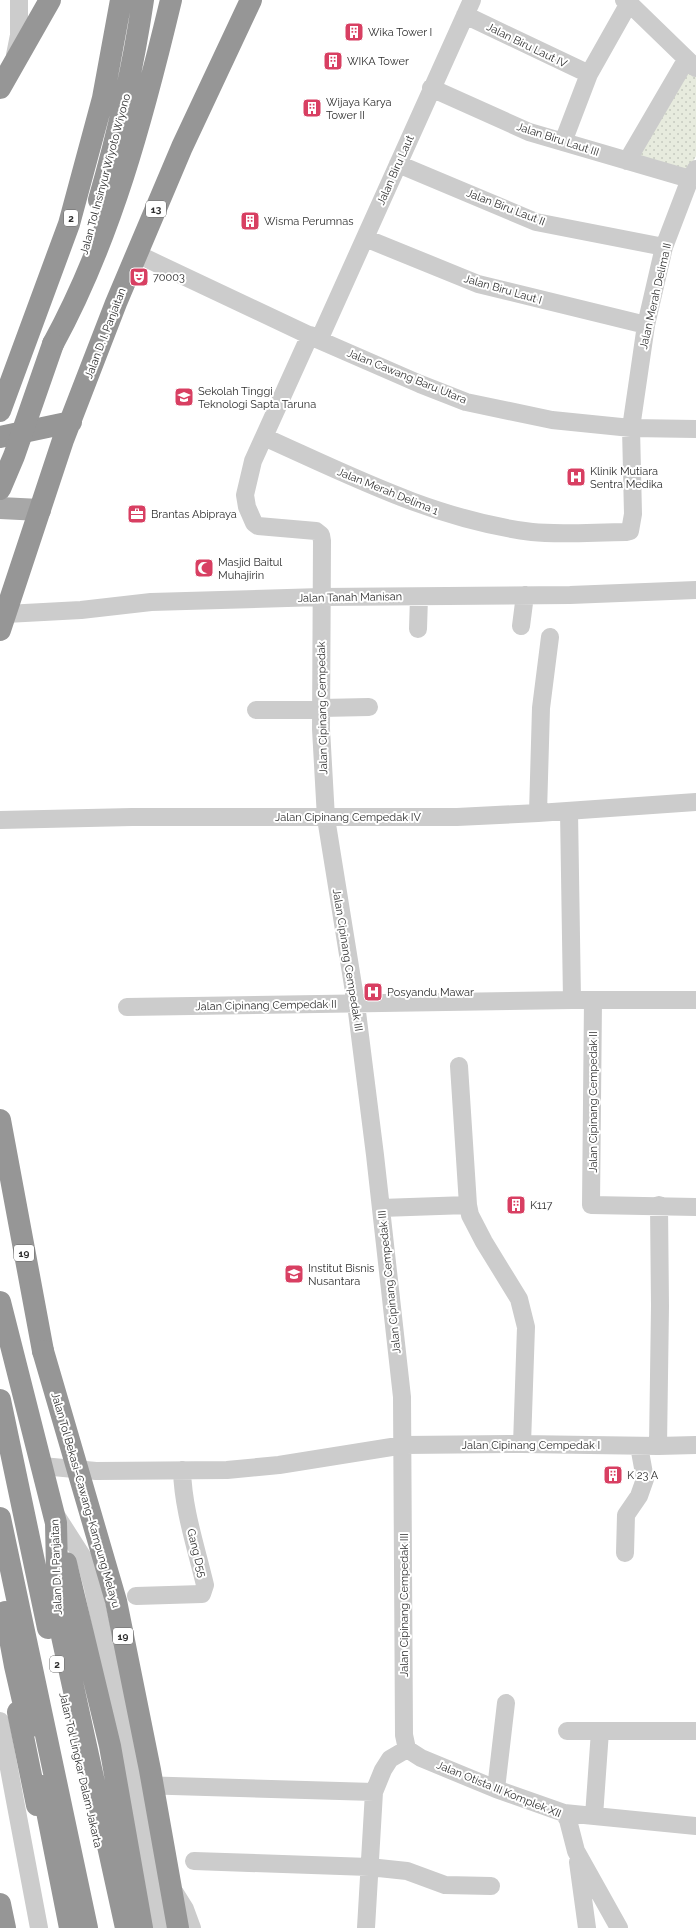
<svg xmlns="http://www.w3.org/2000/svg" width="696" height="1928" font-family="Raleway,sans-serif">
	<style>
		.park { fill: url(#park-dots) }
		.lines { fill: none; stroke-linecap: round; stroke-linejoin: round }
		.minor { stroke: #ccc; stroke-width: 18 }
		.major { stroke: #a7a7a7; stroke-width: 22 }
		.highway { stroke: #969696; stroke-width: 22 }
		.highway-bridge { stroke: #969696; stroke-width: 22 }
		.labels { text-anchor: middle; stroke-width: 4; stroke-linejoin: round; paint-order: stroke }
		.shield { fill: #fff; stroke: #6d6d6d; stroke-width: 1 }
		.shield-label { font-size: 10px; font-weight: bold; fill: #2f2f2f }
		.poi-label { font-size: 11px; fill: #2f2f2f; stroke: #fff; text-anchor: start }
		.street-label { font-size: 11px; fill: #2f2f2f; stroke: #fff }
	</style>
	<defs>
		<pattern id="park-dots" width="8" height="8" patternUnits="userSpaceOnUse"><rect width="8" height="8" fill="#e7ebde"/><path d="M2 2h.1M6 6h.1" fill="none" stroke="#c6cabf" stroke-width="1.8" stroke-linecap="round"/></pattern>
	</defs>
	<rect width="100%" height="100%" fill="#fff"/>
	<path class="park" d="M685,63L696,73V156L686,175L632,159Z"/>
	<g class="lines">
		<path class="minor" d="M624,0L629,3L696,68
			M465,15L589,74
			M15,55L19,35V0
			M431,88L529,132L690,179
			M563,142L589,74L629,3
			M627,161L686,60
			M398,164L536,222L664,247
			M365,238L478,284L646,325
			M137,254L319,340L420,384L466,402L552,420L631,428L696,429
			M310,335L253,461L245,495L247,507L254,523L258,526L316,531L321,535L322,541L321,729L326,818L356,1004L375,1155L402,1397L404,1735L407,1749
			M319,340L472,0
			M264,437C351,476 436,520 532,532C560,535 597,532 626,532L630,531L633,514L631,428L646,325L664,247L690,179L696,169
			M6,614L81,610L151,602L321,597L570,595L696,590
			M521,626L525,595
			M418,629L419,597
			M321,708L369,707
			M256,710H321
			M569,811L572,1000
			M538,813L541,708L550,637
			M0,820L132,817H457L538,813L696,802
			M593,1000L591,1205L696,1207
			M127,1007L572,1000H696
			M459,1066L468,1205L470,1215L484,1242L519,1299L526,1327L522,1444
			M381,1208L468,1205
			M658,1446L660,1306L659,1205
			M42,1466L96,1471L227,1470L279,1465L404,1445L522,1444L658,1446L696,1445
			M54,1512L86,1562L93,1588L135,1785L161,1928
			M625,1553L626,1515L639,1496L645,1479L639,1446
			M136,1596L202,1594L205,1585C196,1547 183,1509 182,1470
			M0,1721L39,1928
			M567,1731H696
			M407,1749L421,1758L496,1789L564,1813L568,1820L576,1851L619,1928
			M139,1785L374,1792
			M496,1789L506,1703
			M564,1813L696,1826
			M594,1816L600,1731
			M194,1861L369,1867L407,1871L445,1885L491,1886
			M578,1862L587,1928
			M175,1893L185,1909L192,1928
			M366,1928L374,1792L383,1770L390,1759L407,1749"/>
		<path class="major" d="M0,508L40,510"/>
		<path class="highway" d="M0,88L50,0
			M99,200C118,134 133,68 143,0
			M53,344C111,238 143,117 171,0
			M0,411L69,224L103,98L121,0
			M0,437L71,422
			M0,630L63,440L116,303L182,147L251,0
			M0,1120L43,1351
			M0,1302L56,1523L58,1618L126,1928
			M0,1400L48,1628
			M0,1518L87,1928
			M66,1563L110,1746L142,1928
			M5,1612L15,1666L29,1727
			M18,1712L37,1805
			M42,1786L70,1928
			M0,1904L5,1928"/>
		<path class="highway-bridge" d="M0,489L14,456L53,344
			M43,1351L116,1601L150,1770L178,1928"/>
	</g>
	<defs>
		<g id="building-square" transform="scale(1)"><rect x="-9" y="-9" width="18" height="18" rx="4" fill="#d83f62" stroke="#fff"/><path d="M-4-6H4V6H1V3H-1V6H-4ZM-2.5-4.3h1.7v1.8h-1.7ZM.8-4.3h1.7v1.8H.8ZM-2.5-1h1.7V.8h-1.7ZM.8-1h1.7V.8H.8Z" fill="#fff"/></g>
		<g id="theatre-square" transform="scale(1)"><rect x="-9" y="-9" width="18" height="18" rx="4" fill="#d83f62" stroke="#fff"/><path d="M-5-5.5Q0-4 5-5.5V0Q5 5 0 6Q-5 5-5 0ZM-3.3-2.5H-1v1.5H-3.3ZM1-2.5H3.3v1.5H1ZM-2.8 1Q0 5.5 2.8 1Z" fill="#fff"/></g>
		<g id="university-square" transform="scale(1)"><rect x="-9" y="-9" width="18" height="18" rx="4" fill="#d83f62" stroke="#fff"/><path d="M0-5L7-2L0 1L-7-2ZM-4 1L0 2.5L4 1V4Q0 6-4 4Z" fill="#fff"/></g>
		<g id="hospital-square" transform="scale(1)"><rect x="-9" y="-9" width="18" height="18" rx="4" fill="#d83f62" stroke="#fff"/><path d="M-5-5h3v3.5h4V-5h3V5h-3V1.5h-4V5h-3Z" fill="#fff"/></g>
		<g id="office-square" transform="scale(1)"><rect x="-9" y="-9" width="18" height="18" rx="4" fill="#d83f62" stroke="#fff"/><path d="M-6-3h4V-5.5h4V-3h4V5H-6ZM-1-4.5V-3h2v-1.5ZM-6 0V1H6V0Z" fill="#fff"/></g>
		<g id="mosque-square" transform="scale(1)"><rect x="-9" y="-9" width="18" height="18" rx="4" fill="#d83f62" stroke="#fff"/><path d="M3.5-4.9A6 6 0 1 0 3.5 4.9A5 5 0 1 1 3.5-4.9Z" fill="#fff"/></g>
	</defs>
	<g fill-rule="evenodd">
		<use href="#building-square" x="354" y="32"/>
		<use href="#building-square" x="333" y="61"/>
		<use href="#building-square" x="312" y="108"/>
		<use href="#building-square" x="250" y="221"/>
		<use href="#theatre-square" x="139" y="277"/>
		<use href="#university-square" x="184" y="397"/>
		<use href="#hospital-square" x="576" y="477"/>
		<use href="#office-square" x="137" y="514"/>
		<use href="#mosque-square" x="204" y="568"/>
		<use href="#hospital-square" x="373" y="992"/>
		<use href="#building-square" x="516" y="1205"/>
		<use href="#university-square" x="294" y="1274"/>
		<use href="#building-square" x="613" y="1475"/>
	</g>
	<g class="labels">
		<g class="shield">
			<rect x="146" y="201" width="20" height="16" rx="3"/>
			<rect x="64" y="210" width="14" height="16" rx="3"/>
			<rect x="14" y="1245" width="20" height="16" rx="3"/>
			<rect x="113" y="1628" width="20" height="16" rx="3"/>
			<rect x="50" y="1656" width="14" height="16" rx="3"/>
		</g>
		<g class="shield-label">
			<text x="156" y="213">13</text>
			<text x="71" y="222">2</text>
			<text x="24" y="1257">19</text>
			<text x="123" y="1640">19</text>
			<text x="57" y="1668">2</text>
		</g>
		<g class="poi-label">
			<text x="368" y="36">Wika Tower I</text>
			<text x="347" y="65">WIKA Tower</text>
			<text x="326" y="106">Wijaya Karya<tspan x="326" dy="13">Tower II</tspan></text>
			<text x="264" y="225">Wisma Perumnas</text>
			<text x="153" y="281">70003</text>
			<text x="198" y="395">Sekolah Tinggi<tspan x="198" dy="13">Teknologi Sapta Taruna</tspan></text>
			<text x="590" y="475">Klinik Mutiara<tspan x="590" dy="13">Sentra Medika</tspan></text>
			<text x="151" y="518">Brantas Abipraya</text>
			<text x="218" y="566">Masjid Baitul<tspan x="218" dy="13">Muhajirin</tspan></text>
			<text x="387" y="996">Posyandu Mawar</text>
			<text x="530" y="1209">K117</text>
			<text x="308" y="1272">Institut Bisnis<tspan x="308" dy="13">Nusantara</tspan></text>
			<text x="627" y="1479">K 23 A</text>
		</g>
		<g class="street-label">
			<text transform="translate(527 45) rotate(26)" y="4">Jalan Biru Laut IV</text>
			<text transform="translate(558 139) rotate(18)" y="4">Jalan Biru Laut III</text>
			<text transform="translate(395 170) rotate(-66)" y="4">Jalan Biru Laut</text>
			<text transform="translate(105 174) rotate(-75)" y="4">Jalan Tol Insinyur Wiyoto Wiyono</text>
			<text transform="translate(506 207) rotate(21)" y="4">Jalan Biru Laut II</text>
			<text transform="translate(503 289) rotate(16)" y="4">Jalan Biru Laut I</text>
			<text transform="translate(655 296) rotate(-77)" y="4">Jalan Merah Delima II</text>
			<text transform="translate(105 333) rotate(-69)" y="4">Jalan D. I. Panjaitan</text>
			<text transform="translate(407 376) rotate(22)" y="4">Jalan Cawang Baru Utara</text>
			<text transform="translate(388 491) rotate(22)" y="4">Jalan Merah Delima 1</text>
			<text transform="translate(350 597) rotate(-1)" y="4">Jalan Tanah Manisan</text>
			<text transform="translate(322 708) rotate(-91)" y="4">Jalan Cipinang Cempedak</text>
			<text x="348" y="821">Jalan Cipinang Cempedak IV</text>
			<text transform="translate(348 960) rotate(81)" y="4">Jalan Cipinang Cempedak III</text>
			<text transform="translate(266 1005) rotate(-1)" y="4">Jalan Cipinang Cempedak II</text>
			<text transform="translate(593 1102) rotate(-90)" y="4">Jalan Cipinang Cempedak II</text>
			<text transform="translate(389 1282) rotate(-96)" y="4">Jalan Cipinang Cempedak III</text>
			<text x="531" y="1449">Jalan Cipinang Cempedak I</text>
			<text transform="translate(86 1500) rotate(74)" y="4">Jalan Tol Bekasi–Cawang–Kampung Melayu</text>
			<text transform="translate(197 1553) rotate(76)" y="4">Gang D55</text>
			<text transform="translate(56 1567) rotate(-92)" y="4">Jalan D. I. Panjaitan</text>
			<text transform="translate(404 1605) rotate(-90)" y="4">Jalan Cipinang Cempedak III</text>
			<text transform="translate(81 1770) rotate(77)" y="4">Jalan Tol Lingkar Dalam Jakarta</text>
			<text transform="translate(499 1789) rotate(22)" y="4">Jalan Otista III Komplek XII</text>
		</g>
	</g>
</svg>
